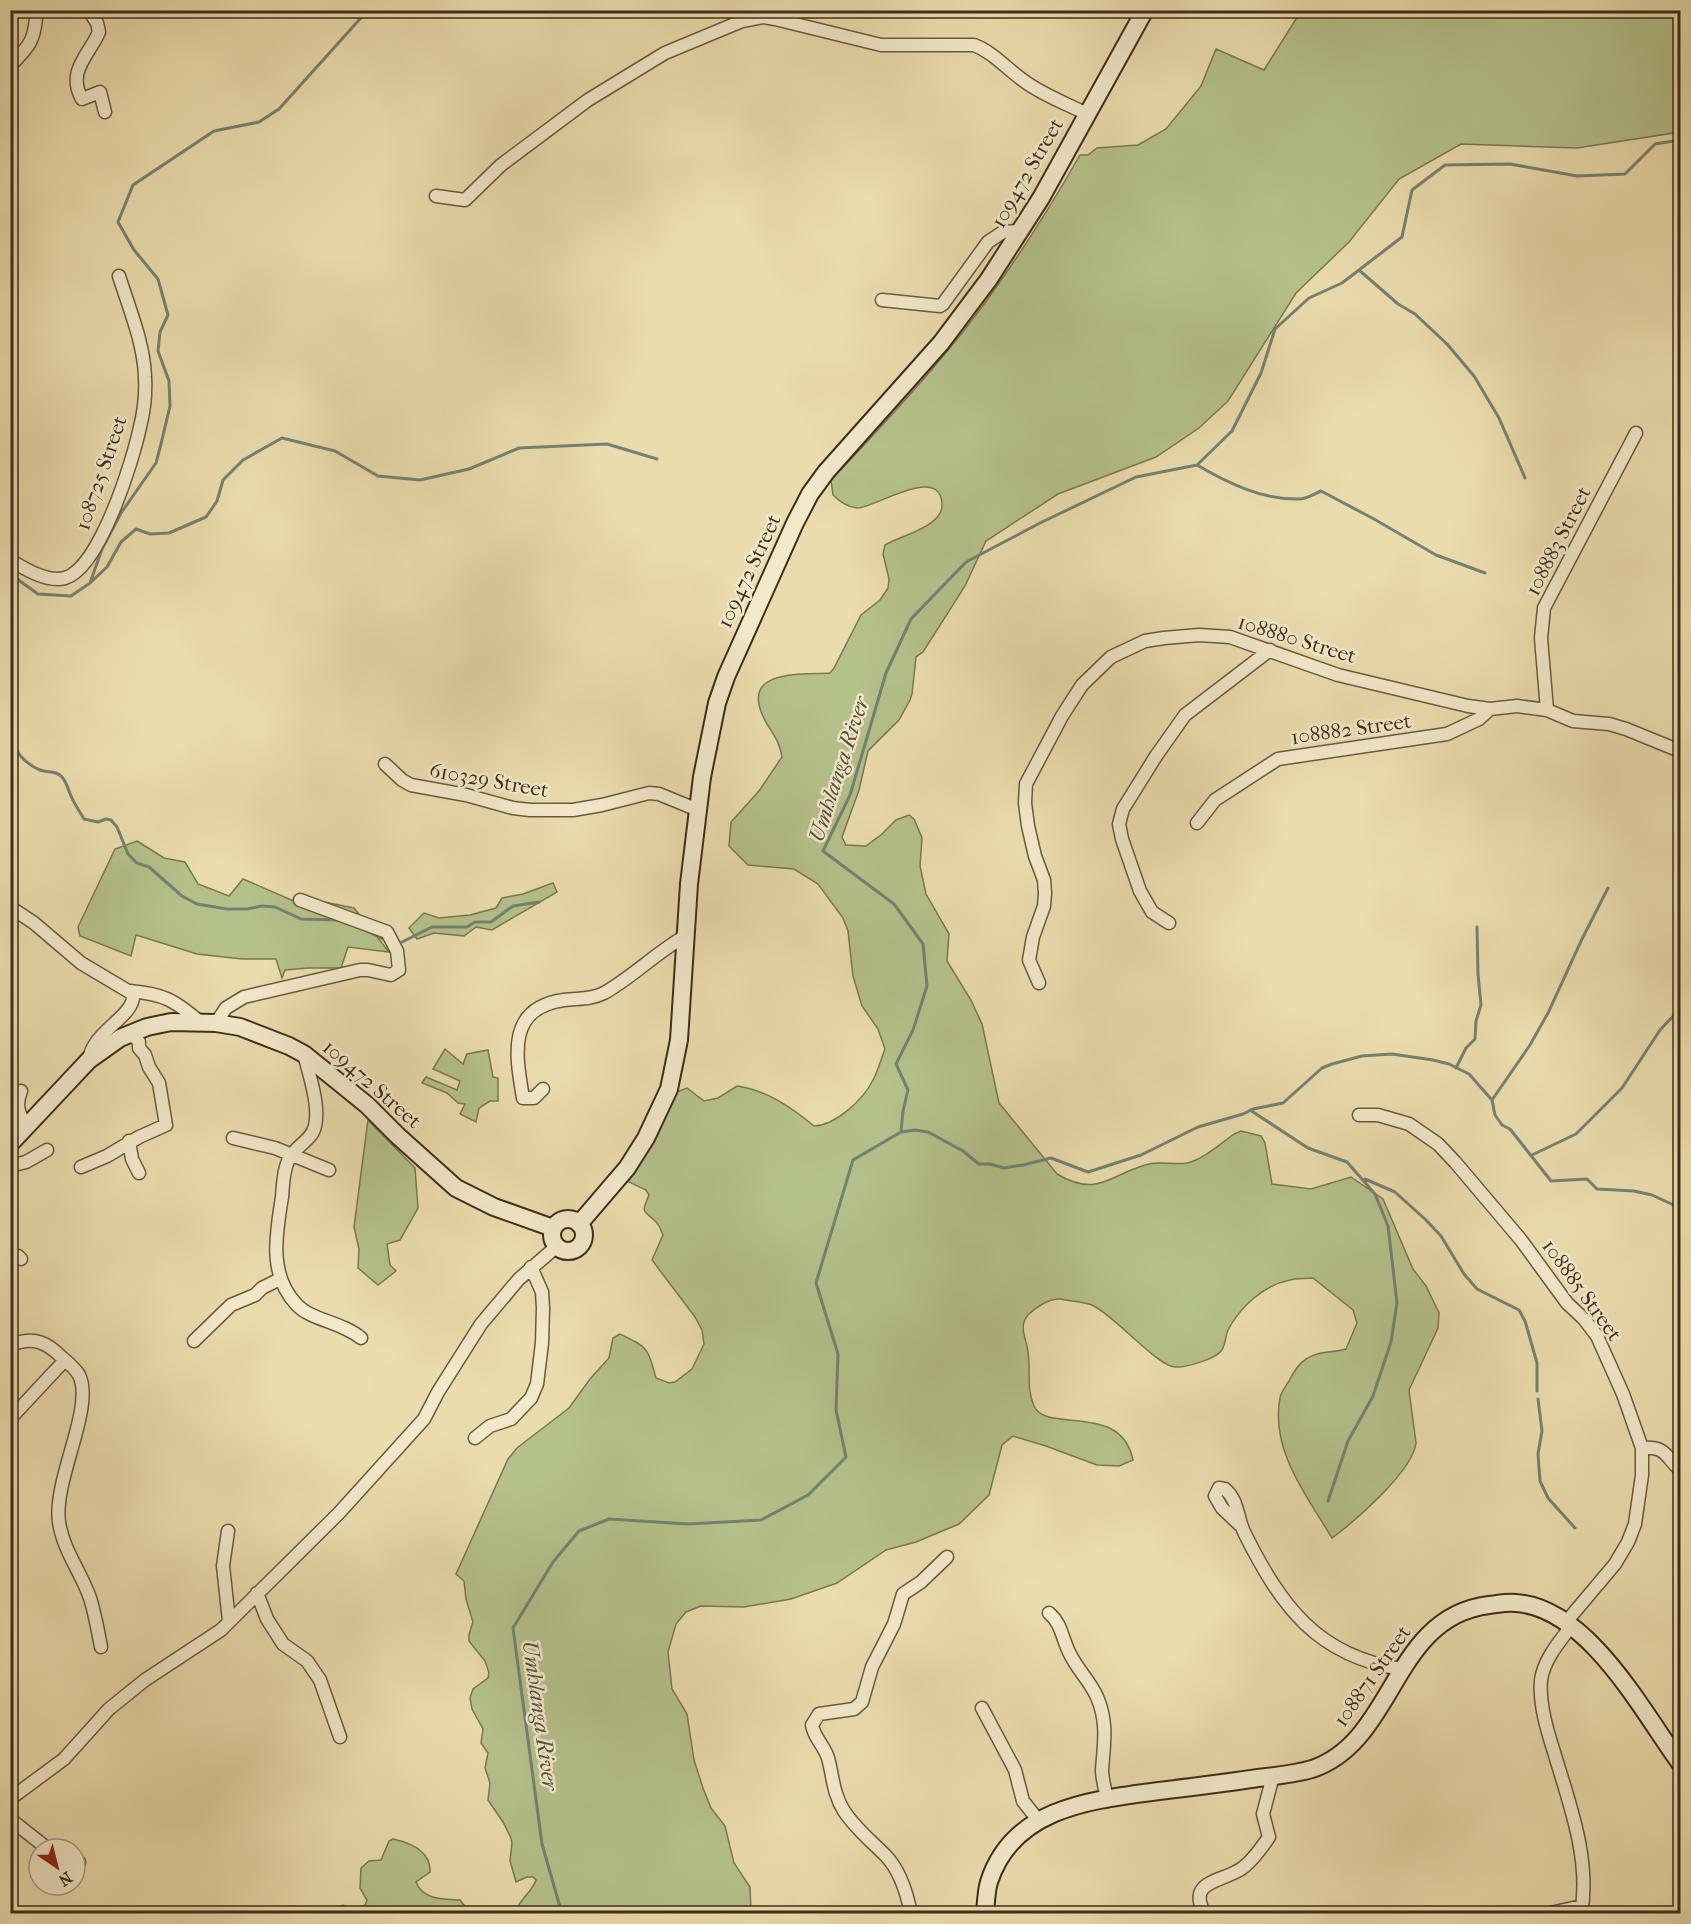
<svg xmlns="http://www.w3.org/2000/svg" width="1691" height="1924" font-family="'IM FELL French Canon',serif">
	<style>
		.green { fill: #b5c18b; stroke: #7a7752; stroke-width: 1.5 }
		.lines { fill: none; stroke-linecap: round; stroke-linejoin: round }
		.stream { stroke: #748272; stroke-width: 3 }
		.street-casing { stroke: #6a593f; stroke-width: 15 }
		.secondary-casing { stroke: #3f2d1a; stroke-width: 20 }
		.street { stroke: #f2e8ca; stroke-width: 12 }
		.secondary { stroke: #f2e8ca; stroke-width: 16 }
		.labels { text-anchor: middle; stroke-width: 5; stroke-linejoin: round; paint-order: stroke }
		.street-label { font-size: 21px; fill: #3f2d1a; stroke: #f2e8ca }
		.water-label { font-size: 22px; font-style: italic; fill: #55503f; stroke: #f2e8ca }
	</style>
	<rect width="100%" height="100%" fill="#ebdcad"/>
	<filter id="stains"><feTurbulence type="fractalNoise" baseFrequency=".00333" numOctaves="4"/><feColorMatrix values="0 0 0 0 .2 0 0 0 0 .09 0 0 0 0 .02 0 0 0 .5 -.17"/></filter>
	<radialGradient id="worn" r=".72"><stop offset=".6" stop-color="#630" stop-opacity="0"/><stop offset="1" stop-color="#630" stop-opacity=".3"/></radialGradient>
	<path class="green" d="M1301,11H1680V132L1577,148L1461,144L1399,179L1349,242L1296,293L1228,401L1199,428L1156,457L1058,494L986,541L965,586L923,652L916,657L912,694L910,700L899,720L868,751L859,790L842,837L846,845L866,846L882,834L896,820L909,815L914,819L922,838L920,866L926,894L949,934L947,961L971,1000L982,1024L999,1103L1057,1174C1099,1199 1111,1173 1149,1164C1161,1161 1175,1165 1187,1163C1204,1159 1220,1144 1234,1134L1241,1131L1261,1136L1265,1143L1272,1184L1311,1189L1351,1177L1383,1199L1413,1269L1426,1286L1439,1313L1438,1328L1409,1390L1416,1443C1413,1471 1355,1521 1332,1538C1307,1496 1270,1450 1280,1398C1281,1392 1286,1386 1289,1381C1293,1373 1298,1364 1306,1359C1317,1351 1332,1353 1346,1349L1357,1323L1353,1310L1313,1278C1305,1279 1297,1278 1290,1280C1264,1285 1240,1307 1228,1330C1225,1337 1226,1345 1221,1351C1216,1359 1184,1368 1175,1367C1157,1366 1114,1315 1092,1305C1083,1302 1070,1301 1061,1299C1050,1298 1036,1307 1029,1314C1017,1326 1027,1339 1028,1352C1031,1371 1026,1388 1034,1406C1046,1434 1121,1401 1133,1460L1119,1466L1097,1465L1046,1446L1013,1436L1002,1445L989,1495L959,1524L916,1542L886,1550L837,1583L791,1599L744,1607L701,1606L686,1612L676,1624L668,1652L672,1689L687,1714L694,1760L703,1788L711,1808L725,1826L734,1863L750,1887L751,1913H511L516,1912C519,1899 531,1894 536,1880L533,1877H527L516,1882L510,1861L512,1843L511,1838L503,1822L488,1800L490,1783L485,1768L488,1753L481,1743L483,1729L472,1709L470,1698L473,1689L488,1678L489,1673L485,1661L469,1641V1634L473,1622L466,1599L464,1581L456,1574L508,1459L517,1448L569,1408L590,1379L609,1358L613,1338L620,1334C649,1348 647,1347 656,1378L669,1383L675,1382L692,1369L704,1344L702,1330L695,1317L652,1260L663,1235C661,1230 659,1224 655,1221C643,1209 641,1214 649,1195L646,1190L627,1181L655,1140L676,1092L687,1088L704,1101L718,1098L737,1086C766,1090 791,1107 814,1126C836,1125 863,1100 873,1080C878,1071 881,1059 885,1049L878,1029L862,1006L853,976L848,931L843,918L818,884L794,869L748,865L729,846L731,822L759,791L782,757C779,737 769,731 762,714C743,669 802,675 830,673L834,668L861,615L880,600L888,588L889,579L883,554L885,545C900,536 944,526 942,504C940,463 873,509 857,508C847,507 840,502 833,495L831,480C870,439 908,398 944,355C996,293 1040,225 1080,155H1088L1097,148L1138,145L1166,129L1201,86L1216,49L1264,70Z
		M137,841L164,858L185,862L198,884L229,896L243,879L296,902L314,900L354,908L389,952L348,947L341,968H308L285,970L282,978L276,959H242L197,954L136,935L131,956L80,936L78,927L115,849Z
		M553,883L557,892L492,930L476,927L464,936L434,933L417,939L409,928L424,913L439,918L470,915L496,908L502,898L523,894Z
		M445,1049L463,1064L467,1054L488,1050L493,1077L498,1078V1101H490L479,1108L476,1122L460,1114L465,1104L458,1103L447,1093L422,1083L426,1077L457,1090L460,1081L433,1069Z
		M368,1120L415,1168L418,1208L400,1240L387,1244L390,1265L396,1271L378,1285L358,1268L359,1249L354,1227Z
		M393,1839C411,1843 431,1851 430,1872L416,1882C423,1900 443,1899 460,1900C474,1920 478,1908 498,1913H331L343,1905L356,1912L365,1905L367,1900L360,1888L361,1868L369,1861L381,1860L389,1841Z"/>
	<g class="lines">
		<path class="stream" d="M1675,115H1680
			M1359,270L1398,304L1415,314L1447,344L1474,376L1499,418L1525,478
			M1197,465C1228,483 1262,500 1299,499C1306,499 1314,494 1321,491L1374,519L1436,555L1485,573
			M10,574L38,594L71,596L90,583L102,549L121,513L156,463L161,444L170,406L169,381L158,351L160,332L168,315L158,279L134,250L118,222L133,185L214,131L259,122L279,109L368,10
			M90,583L107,567L121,542L136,529L150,534L169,533L206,517L217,501L223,480L243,460L282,438L335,451L378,476L420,480L469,469L519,448L607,444L657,459
			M10,735C14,751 25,764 40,770C48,773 56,770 62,777C68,784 68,791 72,798C75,805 80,812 84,819L98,822L106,819L111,820L117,827L128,854L137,863L149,867L182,896L197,904L227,909H247L262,906L275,907L301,919L340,920
			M363,929L387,941
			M402,942L432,927H467L475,922H491L513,906L539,902
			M1456,1068L1466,1048L1475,1039L1476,1021L1481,1005L1478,974L1477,927
			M1492,1100L1530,1045L1548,1013L1581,941L1608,888
			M1250,1110L1308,1148L1347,1162L1375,1194L1388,1226L1397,1303L1391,1342L1373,1396L1348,1441L1328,1501
			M901,1132L915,1130L928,1132L963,1151L979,1164H990L1004,1168L1023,1165L1051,1158L1088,1172L1141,1155L1198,1127L1243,1114L1253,1109L1283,1103L1322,1068L1332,1064L1362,1056L1392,1054L1433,1060L1449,1064L1469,1074L1492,1100L1495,1115L1502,1125L1510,1129L1551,1181L1587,1179L1597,1189L1634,1191L1652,1195L1680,1208
			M1532,1155L1576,1134L1622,1088L1660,1030L1680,1009
			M1365,1179L1395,1192L1426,1220L1441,1236L1464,1274L1477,1289L1519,1310L1525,1321L1537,1363V1391
			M1538,1399L1542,1431L1538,1454L1540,1481L1548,1498L1575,1528
			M1675,1419L1680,1410
			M562,1914L542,1844L513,1628L553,1562L579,1531L609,1519L688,1524L761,1520L808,1495L846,1457L836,1410L838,1354L816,1283L853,1160L901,1132L903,1111L908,1090L896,1064L913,1030L927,986L923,944L894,904L823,851L850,795L886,673L911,619L966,562L1040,523L1136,477L1197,465L1232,431L1261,373L1275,329L1309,298L1342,283L1402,237L1412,190L1445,165L1510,164L1577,176L1625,174L1655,144L1680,140"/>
		<g class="street-casing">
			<path id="street" d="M89,10L97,23L99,32C90,54 66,71 82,99L100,92L105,112
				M10,66C27,48 34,43 36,18
				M436,196L465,200L501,165L588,100L665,53L742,21L764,17L775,19L881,45H974C993,52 1007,69 1024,81C1043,95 1065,103 1087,114
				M882,300L940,306L943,304L988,242L1003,232L1020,231
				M10,560C25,569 48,583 65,578C100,568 133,460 140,427C144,411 146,394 145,377C144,343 129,308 119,276
				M1547,710L1541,638L1544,608L1636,433
				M385,764L402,780L411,785L466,795L513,808L530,810H573L602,805L649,793L659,794L698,810
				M1197,823L1215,800L1278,759L1447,734L1479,719L1490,709
				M10,907L34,923L81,963L133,994C136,1016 92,1031 89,1060
				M1169,923L1152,912L1140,891L1122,839L1119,824L1123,809L1156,756L1185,715L1270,650
				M1039,983L1029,960L1033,937L1044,906L1045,893L1044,880L1035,856L1028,826L1025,803L1026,784L1062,716L1082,685L1111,657L1145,641L1164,638L1199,635L1230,637L1338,675L1468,706L1490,709L1517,706L1547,710L1573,721L1609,724L1626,729L1680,751
				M130,991C164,994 174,1000 200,1022
				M216,1023L226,1008L244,997L360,970H368L391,975L399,970L397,951L387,932L300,900
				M304,1054C309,1074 320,1106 315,1126C312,1141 294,1146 288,1161C283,1172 283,1185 282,1197C276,1234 268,1275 297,1305C311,1320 342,1322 361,1338
				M543,1089L534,1098H523C516,1056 506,1008 564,1000C578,998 590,1000 604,993C634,976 658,951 687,935
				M21,1091C15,1106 19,1113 26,1127
				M1359,1115H1378L1409,1124L1438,1144L1455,1162L1521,1240L1567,1303L1584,1319L1597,1336L1623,1394L1642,1448V1475L1635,1524L1628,1542L1615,1564L1567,1621
				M233,1138L275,1148L329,1170
				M129,1141L132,1159L139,1173
				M10,1166L26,1162L47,1150
				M81,1167L107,1156L139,1137L166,1125L159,1083L149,1067L145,1055L139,1048V1042L131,1033
				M10,1253L18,1256L21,1259
				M194,1341L231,1305L255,1295L262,1288L280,1279
				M10,1345C29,1338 41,1339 56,1352C63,1359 74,1366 79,1375C95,1407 53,1480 59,1522C63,1550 81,1572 90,1598C95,1614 98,1631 101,1647
				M10,1419L65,1360
				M475,1438L490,1426L511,1419L531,1398L537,1384L542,1343L543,1308L542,1292L531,1267
				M1642,1448C1666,1446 1665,1456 1680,1470
				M1240,1525L1222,1508L1215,1496L1219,1488L1225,1489C1239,1501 1237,1519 1245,1534C1281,1606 1317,1656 1401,1669
				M228,1531L223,1566L229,1621
				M257,1593L267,1619L283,1644L307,1661L320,1680L340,1737
				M1049,1613C1062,1624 1062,1639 1070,1654C1077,1669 1090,1681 1097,1697C1108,1722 1104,1744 1102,1770C1102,1779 1105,1789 1107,1798
				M1572,1625C1560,1641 1544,1659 1541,1680C1539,1704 1547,1730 1554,1752C1569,1803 1591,1859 1581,1914
				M982,1708L1015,1770L1023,1801L1038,1820
				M10,1799L64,1759L109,1709L145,1680L221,1630L339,1513L424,1419L438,1392L481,1324L519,1279L556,1247
				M10,1819L48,1849
				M75,1861L79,1862
				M911,1914C907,1893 900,1870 885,1855C870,1840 855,1828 844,1811C833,1794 833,1776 828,1758C824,1745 814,1738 812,1725L819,1714L854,1709L862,1702L872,1667L894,1624L903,1594L921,1582L947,1557
				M1205,1914C1186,1881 1221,1882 1241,1869C1252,1862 1262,1847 1269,1837L1263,1814L1273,1776
				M1546,1914L1582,1906"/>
		</g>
		<g class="secondary-casing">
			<path id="secondary" d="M10,1144L89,1060L120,1038L147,1027L171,1022L216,1023L240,1027L289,1046L304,1054L367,1105L398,1136L456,1188L494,1207L553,1228
				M552 1235a16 16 0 1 1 32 0a16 16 0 1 1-32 0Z
				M579,1224L627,1168L646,1138L669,1089L679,1040L689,884L702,777L717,703L726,677L795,523L810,494L826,472L941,343L989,279L1041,198L1145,10
				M985,1914C986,1903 986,1892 989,1882C1013,1807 1092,1800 1159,1791C1192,1787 1225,1783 1258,1778C1276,1776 1295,1774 1312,1769C1396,1741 1391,1617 1489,1605C1498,1604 1507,1602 1516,1603C1588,1608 1642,1711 1680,1763"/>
		</g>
		<use href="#street" class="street"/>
		<use href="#secondary" class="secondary"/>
	</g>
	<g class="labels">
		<g class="street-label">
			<text transform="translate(1027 173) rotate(-60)" y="7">109472 Street</text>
			<text transform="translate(101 473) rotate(-71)" y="7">108725 Street</text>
			<text transform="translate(1558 541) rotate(-63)" y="7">108883 Street</text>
			<text transform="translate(749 571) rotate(-65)" y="7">109472 Street</text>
			<text transform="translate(1297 639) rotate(17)" y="7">108880 Street</text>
			<text transform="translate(1351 729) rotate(-8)" y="7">108882 Street</text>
			<text transform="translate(489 780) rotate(10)" y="7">610329 Street</text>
			<text transform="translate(372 1084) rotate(41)" y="7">109472 Street</text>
			<text transform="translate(1582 1290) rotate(54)" y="7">108885 Street</text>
			<text transform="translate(1372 1676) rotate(-55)" y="7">108871 Street</text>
		</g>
		<g class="water-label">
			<text transform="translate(838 769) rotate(-72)" y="8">Umhlanga River</text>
			<text transform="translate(541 1715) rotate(82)" y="8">Umhlanga River</text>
		</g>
	</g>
	<rect width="1691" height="1924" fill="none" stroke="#ebdcad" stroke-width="36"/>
	<rect x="12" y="12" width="1667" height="1900" fill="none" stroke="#3f2d1a" stroke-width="3"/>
	<rect x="18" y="18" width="1655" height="1888" fill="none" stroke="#3f2d1a" stroke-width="1.5"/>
	<g transform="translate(57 1867) rotate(145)"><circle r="28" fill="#f2e8ca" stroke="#aa9d84" stroke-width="1.5"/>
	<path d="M0-4.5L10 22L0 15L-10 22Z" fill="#8f2418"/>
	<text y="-9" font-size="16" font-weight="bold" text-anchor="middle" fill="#3f2d1a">N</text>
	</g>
	<rect width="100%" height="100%" filter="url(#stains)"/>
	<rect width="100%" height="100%" fill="url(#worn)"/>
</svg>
